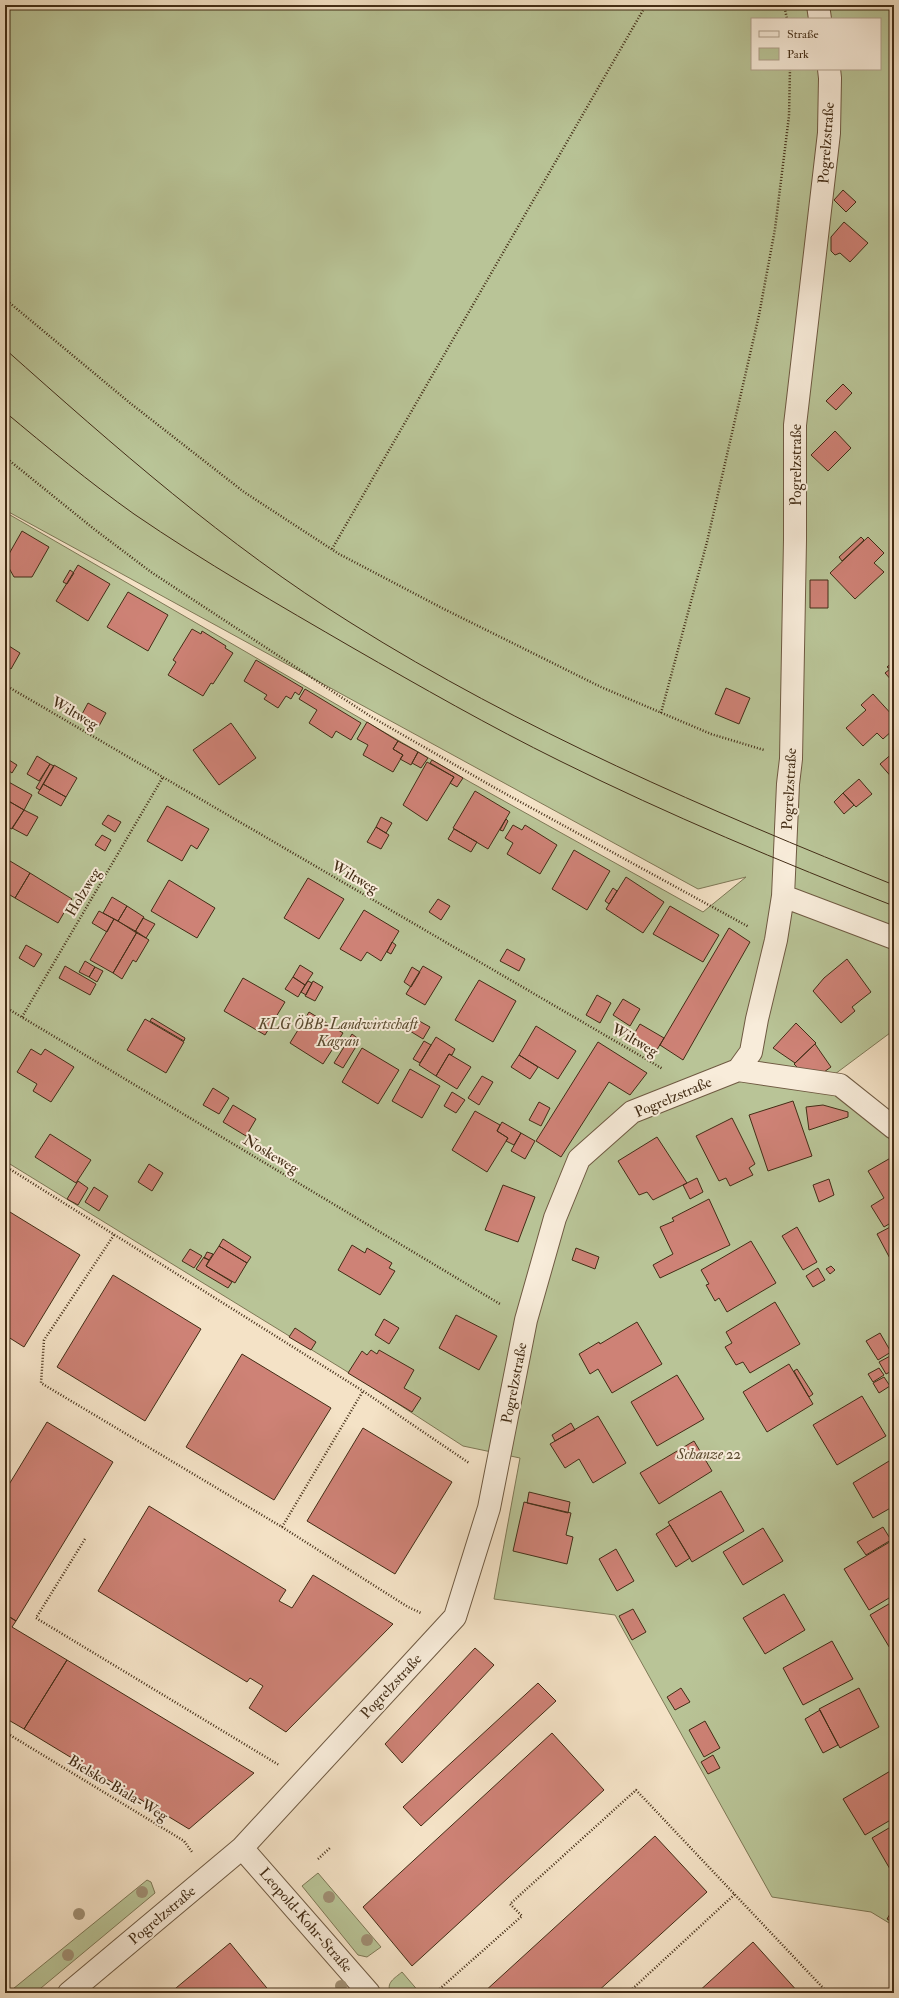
<svg xmlns="http://www.w3.org/2000/svg" width="899" height="1998" font-family="'IM FELL Double Pica',serif">
	<style>
		.green { fill: #b9c497; stroke: #7e7856; fill-rule: evenodd }
		.building { fill: #ce8276; stroke: #432d16 }
		.lines { fill: none; stroke-linecap: round; stroke-linejoin: round }
		.minor-casing { stroke: #6f5a42; stroke-width: 24 }
		.path { stroke: #432d16; stroke-width: 2.5; stroke-dasharray: 1 2; stroke-linecap: butt }
		.minor { stroke: #f8ecda; stroke-width: 22 }
		.tram { stroke: #432d16; stroke-width: 1 }
		.tree { fill: #a08f74 }
		.labels { text-anchor: middle; stroke-width: 4; stroke-linejoin: round; paint-order: stroke }
		.street-label { font-size: 15px; fill: #432d16; stroke: #f8ecda }
		.park-label { font-size: 15px; font-style: italic; fill: #5b4b30; stroke: #f8ecda }
	</style>
	<rect width="100%" height="100%" fill="#f4e2c6"/>
	<filter id="stains"><feTurbulence type="fractalNoise" baseFrequency=".005" numOctaves="4"/><feColorMatrix values="0 0 0 0 .2 0 0 0 0 .09 0 0 0 0 .02 0 0 0 .5 -.17"/></filter>
	<radialGradient id="worn" r=".72"><stop offset=".6" stop-color="#630" stop-opacity="0"/><stop offset="1" stop-color="#630" stop-opacity=".3"/></radialGradient>
	<path class="green" d="M5,5H894V1030L835,1074L831,1094L845,1100L894,1142V1926L871,1912L772,1897L615,1615L494,1599L520,1458L463,1446L372,1387L5,1161V512L470,782L703,912L746,877L698,889L5,510ZM752,19H880V69H752Z
		M318,1873L381,1947L367,1957L358,1955L302,1886Z
		M147,1880L151,1882L155,1893L35,1993H8Z
		M402,1972L420,1993H391C385,1983 395,1978 402,1972Z"/>
	<path class="building" d="M843,190L856,202L846,212L834,200Z
		M844,222L868,243L850,262L840,253L835,255L831,251V237Z
		M843,384L852,393L836,410L826,401Z
		M835,431L851,448L828,471L811,455Z
		M22,531L49,547L32,577H14L5,561Z
		M861,537L864,540L842,561L839,557Z
		M868,537L884,553L874,563L884,572L855,599L830,573Z
		M78,565L110,584L88,621L56,601Z
		M70,570L74,573L67,584L63,582Z
		M810,580H828V608H810Z
		M128,592L168,615L148,651L107,627Z
		M192,629L201,634L202,631L226,646L225,648L233,653L213,684L211,683L203,696L168,675L176,662L173,660Z
		M9,646L20,653L11,669L5,665V652Z
		M256,660L303,688L299,695L295,692L291,699L286,696L278,708L264,699L267,695L244,681Z
		M894,661V683L885,673L890,669L887,667Z
		M726,688L750,698L739,724L715,714Z
		M305,689L361,723L351,740L336,731L332,738L309,723L317,710L299,699Z
		M873,694L894,717V729L883,739L877,733L863,746L846,728L866,710L861,705Z
		M88,703L106,713L99,726L81,716Z
		M367,722L398,741L393,749L403,755L393,772L363,755L368,745L357,739Z
		M231,723L256,758L219,785L193,750Z
		M398,741L418,752L411,765L400,759L403,755L393,749Z
		M418,752L428,758L421,768L412,763Z
		M894,752V780L880,764Z
		M37,756L50,764L39,781L27,774Z
		M9,760L17,765L12,773L5,768Z
		M432,760L463,778L457,787L450,783L454,777L430,763Z
		M427,762L454,777L427,821L403,805Z
		M50,764L54,766L40,790L36,788Z
		M54,765L77,778L66,797L43,784Z
		M859,779L872,794L856,807L843,793Z
		M5,780L32,795L24,810L5,799Z
		M43,784L66,797L61,806L38,793Z
		M475,791L510,812L488,849L453,828Z
		M843,793L854,805L844,814L834,802Z
		M5,799L24,810L12,829L5,826Z
		M167,806L209,829L197,849L191,845L182,861L147,841Z
		M24,810L38,817L27,836L12,828Z
		M108,815L121,822L115,832L102,824Z
		M381,817L392,823L386,833L376,827Z
		M506,819L508,821L503,831L500,830Z
		M513,825L522,830L525,825L557,845L540,874L507,854L513,843L505,838Z
		M376,827L389,835L381,849L367,842Z
		M454,829L477,842L471,852L448,839Z
		M102,835L111,840L105,851L95,845Z
		M574,850L610,871L587,910L552,889Z
		M5,858L10,861L5,870Z
		M10,861L30,873L15,898L5,892V870Z
		M30,873L72,899L58,923L15,898Z
		M626,877L664,902L643,933L606,909Z
		M308,878L344,899L319,939L284,918Z
		M169,880L215,908L197,938L151,911Z
		M613,888L617,891L609,904L605,901Z
		M112,897L127,906L118,921L103,913Z
		M438,899L450,906L441,920L429,912Z
		M127,906L144,917L135,932L118,921Z
		M670,906L719,935L703,962L653,934Z
		M364,910L399,931L381,961L367,952L361,961L340,949Z
		M99,911L114,919L107,932L92,923Z
		M143,918L155,924L146,938L135,932Z
		M114,919L137,932L113,973L90,960Z
		M729,928L750,942L683,1060L660,1045Z
		M137,932L149,940L136,962L133,960L122,979L113,973Z
		M392,942L396,945L391,954L387,952Z
		M26,945L42,954L34,967L19,958Z
		M507,949L525,959L519,971L500,961Z
		M847,959L871,992L852,1007L855,1011L841,1023L813,991L824,978Z
		M85,961L95,967L89,977L79,972Z
		M300,965L313,973L305,985L293,977Z
		M65,966L96,984L90,995L59,978Z
		M423,966L442,977L425,1005L406,994Z
		M95,967L103,971L97,982L89,977Z
		M412,967L420,972L411,987L404,982Z
		M293,977L305,985L298,997L285,989Z
		M243,978L285,1002L265,1035L224,1011Z
		M479,980L516,1001L493,1042L455,1020Z
		M308,981L312,983L306,995L301,992Z
		M313,981L323,987L315,1001L305,996Z
		M597,995L611,1003L600,1023L586,1015Z
		M623,999L640,1009L630,1026L613,1015Z
		M309,1012L343,1033L323,1064L290,1043Z
		M412,1017L430,1027L423,1039L405,1028Z
		M152,1018L185,1038L184,1041L150,1021Z
		M145,1019L184,1042L166,1073L127,1050Z
		M796,1023L816,1043L795,1063L773,1048Z
		M640,1024L664,1038L655,1053L631,1039Z
		M536,1026L576,1051L558,1079L519,1055Z
		M352,1034L360,1040L343,1068L334,1063Z
		M436,1037L455,1049L452,1055L449,1054L436,1076L419,1065Z
		M424,1041L431,1045L420,1063L413,1059Z
		M598,1042L647,1073L630,1095L609,1082L561,1157L536,1141Z
		M815,1044L831,1067L824,1072H802L794,1064Z
		M362,1048L399,1070L378,1104L342,1082Z
		M31,1049L41,1055L45,1049L74,1067L51,1102L33,1091L37,1084L17,1072Z
		M449,1054L471,1067L457,1089L436,1076Z
		M519,1055L538,1067L530,1079L511,1067Z
		M410,1069L440,1086L422,1118L392,1101Z
		M482,1076L493,1082L479,1105L468,1098Z
		M213,1088L229,1098L219,1114L203,1105Z
		M452,1092L465,1100L456,1113L444,1106Z
		M793,1101L812,1156L768,1171L749,1115Z
		M539,1102L550,1108L541,1126L529,1120Z
		M233,1105L256,1119L246,1136L223,1122Z
		M823,1105L848,1112V1117L809,1130L806,1107Z
		M475,1111L500,1125L497,1131L508,1138L487,1172L452,1150Z
		M732,1118L755,1164L749,1168L753,1175L730,1186L726,1178L719,1181L696,1136Z
		M502,1122L521,1133L514,1145L506,1141L508,1138L497,1131Z
		M521,1133L535,1141L525,1159L511,1151Z
		M50,1134L91,1160L76,1183L35,1157Z
		M657,1137L687,1183L653,1200L647,1192L639,1195L618,1161Z
		M894,1156V1221L884,1227L871,1206L884,1198L868,1171Z
		M149,1164L163,1173L152,1191L138,1182Z
		M697,1178L703,1192L690,1199L683,1185Z
		M829,1179L834,1195L819,1202L813,1185Z
		M78,1181L88,1188L78,1205L67,1199Z
		M503,1185L535,1197L518,1242L485,1230Z
		M94,1187L108,1196L99,1211L85,1202Z
		M709,1199L730,1245L660,1278L653,1265L673,1254L660,1227L674,1221L672,1218Z
		M5,1209L80,1255L24,1347L5,1335Z
		M894,1225V1266L877,1234Z
		M797,1227L817,1262L803,1270L782,1236Z
		M223,1239L251,1257L247,1263L219,1246Z
		M751,1241L776,1283L727,1312L719,1298L715,1301L706,1285L709,1284L701,1270Z
		M352,1245L365,1253L367,1248L392,1263L389,1268L395,1271L380,1295L338,1270Z
		M219,1246L247,1263L235,1283L206,1266Z
		M576,1248L599,1257L595,1269L572,1260Z
		M190,1249L202,1256L194,1268L182,1261Z
		M207,1252L213,1254L209,1260L204,1258Z
		M204,1257L209,1260L206,1266L232,1282L228,1288L196,1269Z
		M831,1266L835,1270L830,1274L826,1269Z
		M818,1268L825,1280L813,1287L806,1276Z
		M113,1275L201,1329L145,1421L57,1367Z
		M775,1302L800,1344L750,1373L743,1362L736,1365L725,1347L732,1343L726,1332Z
		M456,1315L497,1336L479,1370L439,1348Z
		M384,1319L399,1328L389,1344L375,1335Z
		M637,1322L662,1364L612,1393L598,1369L590,1374L579,1354L599,1342L600,1344Z
		M295,1328L316,1342L311,1350L289,1337Z
		M880,1333L891,1352L878,1360L866,1341Z
		M371,1350L377,1354L379,1350L414,1370L404,1388L421,1398L412,1412L348,1373L362,1351L367,1355Z
		M242,1354L331,1408L274,1500L186,1447Z
		M892,1355L894,1370L886,1374L879,1362Z
		M789,1364L813,1404L767,1432L743,1392Z
		M879,1368L884,1375L873,1382L868,1374Z
		M797,1369L813,1394L809,1397L794,1371Z
		M677,1375L704,1419L657,1446L631,1402Z
		M884,1377L890,1386L879,1393L873,1383Z
		M862,1396L886,1436L837,1465L813,1425Z
		M598,1416L626,1463L593,1483L579,1459L565,1468L550,1444Z
		M47,1422L113,1462L16,1621L5,1614V1491Z
		M571,1423L575,1430L555,1441L552,1435Z
		M363,1428L452,1482L395,1574L307,1521Z
		M694,1441L712,1471L659,1504L640,1473Z
		M894,1458V1506L873,1518L853,1483Z
		M721,1491L744,1531L692,1562L668,1522Z
		M529,1492L570,1502L568,1513L527,1503Z
		M524,1502L571,1513L566,1535L573,1537L567,1564L513,1551Z
		M149,1506L286,1590L279,1601L292,1608L313,1575L393,1624L286,1732L249,1708L263,1686L250,1678L247,1682L98,1591Z
		M670,1525L690,1558L676,1567L656,1534Z
		M883,1527L891,1540L866,1555L857,1542Z
		M763,1528L783,1561L743,1585L723,1552Z
		M893,1540L894,1595L869,1610L844,1569Z
		M616,1549L634,1581L617,1591L599,1559Z
		M784,1594L805,1630L765,1654L743,1618Z
		M894,1601V1655L870,1615Z
		M633,1609L646,1632L632,1640L619,1616Z
		M5,1614L16,1621L12,1627L67,1660L24,1729L5,1718Z
		M832,1641L853,1679L803,1705L783,1668Z
		M475,1648L494,1665L402,1763L385,1744Z
		M67,1660L254,1773L189,1829L24,1729Z
		M538,1683L556,1701L421,1826L403,1807Z
		M681,1688L690,1702L675,1710L667,1697Z
		M859,1688L879,1727L840,1748L819,1709Z
		M820,1710L838,1745L823,1753L805,1719Z
		M705,1721L720,1748L704,1757L689,1730Z
		M552,1733L604,1790L412,1966L363,1907Z
		M713,1755L720,1768L708,1774L701,1762Z
		M892,1770L894,1774V1818L865,1835L843,1799Z
		M894,1825V1876L872,1838Z
		M655,1836L707,1892L650,1944L596,1993H483Z
		M893,1909L894,1910V1923L887,1919Z
		M753,1942L799,1993H697Z
		M230,1943L271,1993H170Z"/>
	<g class="lines">
		<g class="minor-casing">
			<path id="minor" d="M818,5L820,19
				M783,896L894,938
				M738,1070L840,1085L894,1128
				M242,1848L369,1993
				M69,1993L242,1848L455,1617L489,1508L526,1320L555,1218L579,1159L632,1112L738,1070L751,1052L757,1019L776,940L783,896L788,784L791,759L795,540V425L829,133L830,78L829,69"/>
		</g>
		<path class="path" d="M784,5L787,19
			M5,299L130,403L244,492L339,554L442,608L601,687L711,734L764,750
			M5,457L94,529L151,572L370,716L495,788L749,927
			M332,549L646,5
			M5,685L663,1069
			M661,713L707,542L759,315L775,229L789,116L790,69
			M5,1007L500,1304
			M22,1017L163,777
			M5,1166L363,1391L469,1463
			M114,1235L44,1340L41,1383L282,1527L408,1607L421,1613
			M282,1527L363,1391
			M85,1539L36,1618L279,1765
			M5,1732L184,1841L192,1852
			M318,1859L331,1847
			M435,1993L522,1916L510,1904L636,1790L825,1990L829,1993
			M628,1993L735,1894"/>
		<use href="#minor" class="minor"/>
		<path class="tram" d="M5,349C115,447 226,545 351,623C521,730 708,810 894,885
			M5,412C47,447 89,482 134,514C204,562 279,605 353,648C421,687 489,726 560,761C669,815 781,862 894,906"/>
	</g>
	<g class="tree">
		<circle cx="142" cy="1892" r="6"/>
		<circle cx="329" cy="1897" r="6"/>
		<circle cx="79" cy="1914" r="6"/>
		<circle cx="367" cy="1940" r="6"/>
		<circle cx="68" cy="1955" r="6"/>
		<circle cx="341" cy="1986" r="6"/>
	</g>
	<g class="labels">
		<g class="street-label">
			<text transform="translate(826 143) rotate(-86)" y="5">Pogrelzstraße</text>
			<text transform="translate(796 465) rotate(-90)" y="5">Pogrelzstraße</text>
			<text transform="translate(75 713) rotate(30)" y="5">Wiltweg</text>
			<text transform="translate(789 789) rotate(-87)" y="5">Pogrelzstraße</text>
			<text transform="translate(355 877) rotate(30)" y="5">Wiltweg</text>
			<text transform="translate(83 892) rotate(-59)" y="5">Holzweg</text>
			<text transform="translate(635 1040) rotate(30)" y="5">Wiltweg</text>
			<text transform="translate(673 1097) rotate(-23)" y="5">Pogrelzstraße</text>
			<text transform="translate(271 1154) rotate(31)" y="5">Noskeweg</text>
			<text transform="translate(514 1383) rotate(-79)" y="5">Pogrelzstraße</text>
			<text transform="translate(391 1686) rotate(-47)" y="5">Pogrelzstraße</text>
			<text transform="translate(118 1788) rotate(31)" y="5">Bielsko-Biala-Weg</text>
			<text transform="translate(162 1915) rotate(-40)" y="5">Pogrelzstraße</text>
			<text transform="translate(306 1920) rotate(49)" y="5">Leopold-Kohr-Straße</text>
		</g>
		<g class="park-label">
			<text x="338" y="1029">KLG ÖBB-Landwirtschaft<tspan x="338" dy="17">Kagran</tspan></text>
			<text x="709" y="1459">Schanze 22</text>
		</g>
	</g>
	<rect width="899" height="1998" fill="none" stroke="#f4e2c6" stroke-width="20"/>
	<rect x="6" y="6" width="887" height="1986" fill="none" stroke="#432d16" stroke-width="2"/>
	<rect x="10" y="10" width="879" height="1978" fill="none" stroke="#432d16"/>
	<rect x="751" y="18" width="130" height="52" fill="#f8ecda" stroke="#b0a08c"/>
	<rect x="759" y="31" width="20" height="6" fill="#f8ecda" stroke="#b0a08c"/>
	<text x="787" y="38" font-size="12" fill="#432d16">Straße</text>
	<rect x="759" y="48" width="20" height="12" fill="#b9c497" stroke="#b0a08c"/>
	<text x="787" y="58" font-size="12" fill="#432d16">Park</text>
	<rect width="100%" height="100%" filter="url(#stains)"/>
	<rect width="100%" height="100%" fill="url(#worn)"/>
</svg>
